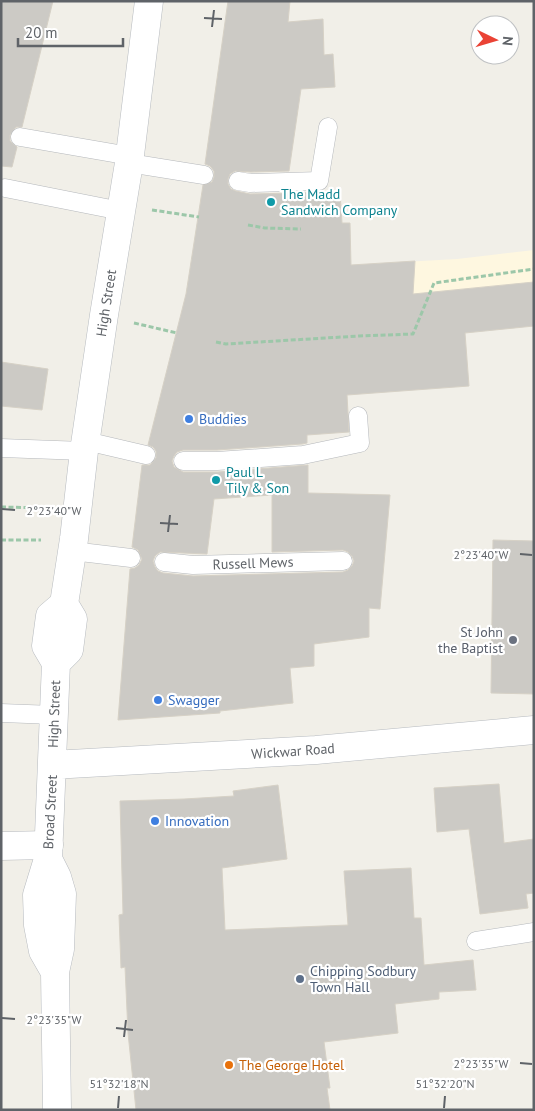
<svg xmlns="http://www.w3.org/2000/svg" width="535" height="1111" font-family="'PT Sans',sans-serif">
	<style>
		.commercial { fill: #fef7e0 }
		.building { fill: #cccac5; stroke: #d6d1c6; fill-rule: evenodd }
		.lines { fill: none; stroke-linecap: round; stroke-linejoin: round }
		.lane-casing { stroke: #b5b8bc; stroke-width: 19 }
		.street-casing { stroke: #b5b8bc; stroke-width: 29 }
		.secondary-casing { stroke: #b6babf; stroke-width: 29 }
		.path { stroke: #9cc7a9; stroke-width: 3; stroke-dasharray: 5 2.5; stroke-linecap: butt }
		.lane { stroke: #fff; stroke-width: 18 }
		.street { stroke: #fff; stroke-width: 28 }
		.secondary { stroke: #fff; stroke-width: 28 }
		.ticks { fill: none; stroke: #5f6368; stroke-width: 2 }
		.culture-dot { fill: #0f9aa8; stroke: #fff; stroke-width: 2 }
		.shop-dot { fill: #3f7fe0; stroke: #fff; stroke-width: 2 }
		.worship-dot { fill: #6b7280; stroke: #fff; stroke-width: 2 }
		.service-dot { fill: #5c6f8a; stroke: #fff; stroke-width: 2 }
		.food-dot { fill: #e8710a; stroke: #fff; stroke-width: 2 }
		.labels { text-anchor: middle; stroke-width: 4.5; stroke-linejoin: round; paint-order: stroke }
		.culture-label { font-size: 14px; fill: #0d838f; stroke: #fff; text-anchor: start }
		.street-label { font-size: 14px; fill: #5f6368; stroke: #fff }
		.shop-label { font-size: 14px; fill: #366cbe; stroke: #fff; text-anchor: start }
		.worship-label { font-size: 14px; fill: #5b616d; stroke: #fff; text-anchor: end }
		.service-label { font-size: 14px; fill: #4e5e75; stroke: #fff; text-anchor: start }
		.food-label { font-size: 14px; fill: #c56008; stroke: #fff; text-anchor: start }
		.ticks-label { font-size: 12px; text-anchor: middle; fill: #5f6368; stroke: #fff; stroke-width: 4.5; stroke-linejoin: round; paint-order: stroke }
	</style>
	<rect width="100%" height="100%" fill="#f1efe8"/>
	<path class="commercial" d="M534,250V282L460,290L218,333L367,264L457,259Z"/>
	<path class="building" d="M1,1H53L22,127H16L10,135V141L17,147L12,167L1,166Z
		M228,1H290L288,22L323,19L324,55L333,54L335,87L301,89L289,171L251,172L235,171L230,174L228,179V184L231,189L236,191L250,194L340,192L342,223H350L351,265L415,261L413,294L534,282V326L465,333L469,386L347,395L349,432L307,435V443L302,444L217,450H183L177,452L174,456L172,461L174,467L183,472H218L308,465V493L390,495L380,609L369,608V637L314,644V666L290,668L293,703L220,711V713L118,720L130,569L135,568L139,565L142,559L138,550L132,547L142,465H150L156,458V451L153,447L148,445L186,294L203,185L212,182L214,177V171L210,166L205,164ZM272,495V552L343,550L348,552L352,556L354,561L352,566L348,570L343,572L193,576L163,573L158,571L155,567L153,561L155,556L160,552L207,554L214,499Z
		M1,362L48,369L42,410L1,406Z
		M493,540L534,541V694L491,693Z
		M499,784L504,843L534,839V893L526,894L528,908L480,914L469,829L437,832L434,788Z
		M278,785L287,859L222,868L225,930L348,925L344,871L411,868L414,918H421L424,965L473,960L476,990L439,992V999L395,1004L398,1033L324,1042L330,1088H327L330,1110H136L128,1033L125,967L121,968L119,915L123,914L120,801L184,799L234,796L233,791Z"/>
	<g class="lines">
		<g class="lane-casing">
			<path id="lane" d="M20,137L130,156
				M129,163L204,175
				M238,181L250,183L319,181L328,127
				M5,188L121,211
				M86,441L146,455
				M1,448L84,451
				M183,461H217L303,455L360,443L358,416
				M72,551L131,558
				M164,562L193,565L343,561
				M1,713L54,715
				M476,941L534,932"/>
		</g>
		<g class="street-casing">
			<path id="street" d="M1,846L49,845"/>
		</g>
		<g class="secondary-casing">
			<path id="secondary" d="M56,663L69,650L73,619L64,604
				M52,765L316,750L534,730
				M48,859L57,877L62,894L60,949L55,972L57,1110
				M55,972L43,951L38,925L37,895L48,859L56,663L46,646L50,616L64,604L74,539L84,451L104,315L129,163L149,1"/>
		</g>
		<path class="path" d="M152,210L199,217
			M248,225L265,228L301,229
			M134,323L177,333
			M216,342L226,344L359,336L413,334L434,283L534,269
			M1,507L47,508
			M1,540H41"/>
		<use href="#lane" class="lane"/>
		<use href="#street" class="street"/>
		<use href="#secondary" class="secondary"/>
	</g>
	<path class="ticks" d="M204,18L222,19M212,27L214,10M2,509L15,510M160,523L178,524M168,532L170,515M520,554L532,555M2,1018L15,1019M116,1028L133,1030M124,1037L126,1020M520,1063L532,1064M118,1108L119,1096M444,1108L445,1096"/>
	<g class="culture-dot">
		<circle cx="271" cy="202" r="5"/>
		<circle cx="216" cy="480" r="5"/>
	</g>
	<g class="shop-dot">
		<circle cx="189" cy="419" r="5"/>
		<circle cx="158" cy="700" r="5"/>
		<circle cx="155" cy="821" r="5"/>
	</g>
	<circle class="worship-dot" cx="513" cy="640" r="5"/>
	<circle class="service-dot" cx="300" cy="979" r="5"/>
	<circle class="food-dot" cx="229" cy="1065" r="5"/>
	<g class="labels">
		<g class="culture-label">
			<text x="281" y="199">The Madd<tspan x="281" dy="16">Sandwich Company</tspan></text>
			<text x="226" y="477">Paul L<tspan x="226" dy="16">Tily &amp; Son</tspan></text>
		</g>
		<g class="street-label">
			<text transform="translate(106 303) rotate(-81)" y="5">High Street</text>
			<text transform="translate(253 563) rotate(-2)" y="5">Russell Mews</text>
			<text transform="translate(54 714) rotate(-88)" y="5">High Street</text>
			<text transform="translate(293 751) rotate(-4)" y="5">Wickwar Road</text>
			<text transform="translate(50 812) rotate(-87)" y="5">Broad Street</text>
		</g>
		<g class="shop-label">
			<text x="199" y="424">Buddies</text>
			<text x="168" y="705">Swagger</text>
			<text x="165" y="826">Innovation</text>
		</g>
		<g class="worship-label">
			<text x="503" y="637">St John<tspan x="503" dy="16">the Baptist</tspan></text>
		</g>
		<g class="service-label">
			<text x="310" y="976">Chipping Sodbury<tspan x="310" dy="16">Town Hall</tspan></text>
		</g>
		<g class="food-label">
			<text x="239" y="1070">The George Hotel</text>
		</g>
	</g>
	<g class="ticks-label">
		<text x="54" y="515">2°23'40"W</text>
		<text x="481" y="559">2°23'40"W</text>
		<text x="54" y="1024">2°23'35"W</text>
		<text x="481" y="1068">2°23'35"W</text>
		<text x="119" y="1088">51°32'18"N</text>
		<text x="445" y="1088">51°32'20"N</text>
	</g>
	<rect width="535" height="1111" fill="none" stroke="#5f6368" stroke-width="5"/>
	<g transform="translate(495 40) rotate(95)"><circle r="24" fill="#ffffff" stroke="#bfc1c3"/>
	<path d="M0-4L9 19L0 12L-9 19Z" fill="#ea4335"/>
	<text y="-8" font-size="14" font-weight="bold" text-anchor="middle" fill="#5f6368">N</text>
	</g>
	<path d="M18 38v8h105v-8" fill="none" stroke="#5f6368" stroke-width="2.5"/>
	<text x="25" y="38" font-size="15" fill="#5f6368" stroke="#ffffff" stroke-width="4" paint-order="stroke">20 m</text>
</svg>
